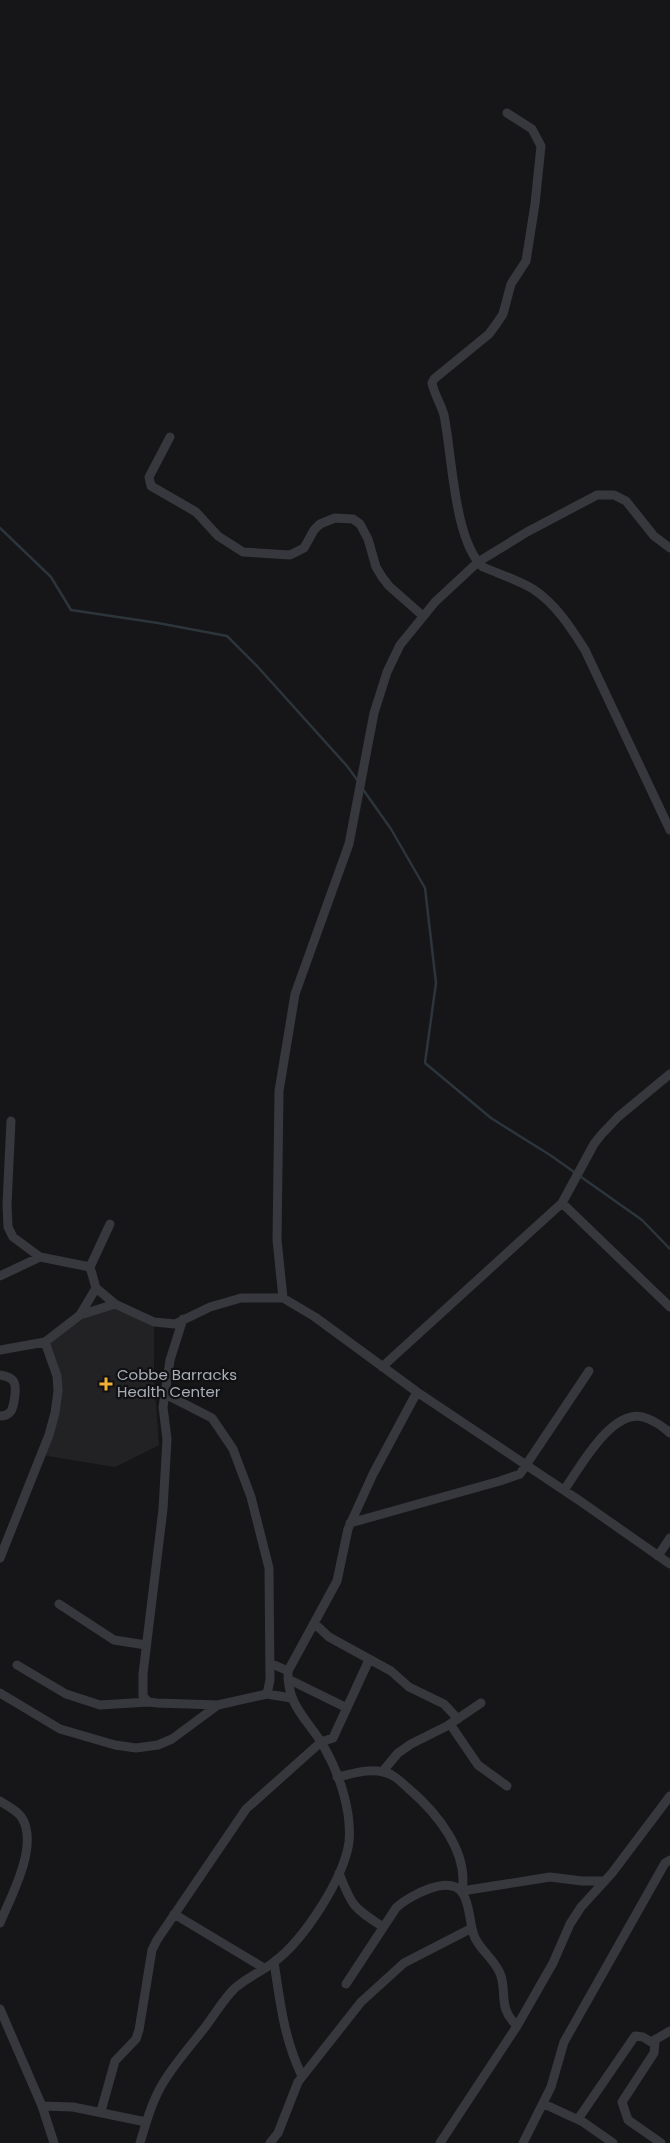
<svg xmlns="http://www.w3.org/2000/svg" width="670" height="2143" font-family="Poppins,sans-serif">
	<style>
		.built { fill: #222225 }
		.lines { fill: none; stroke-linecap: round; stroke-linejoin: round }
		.stream { stroke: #2c353c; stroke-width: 2.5 }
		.minor { stroke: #37383d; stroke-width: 9 }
		.poi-dot { fill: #f2b134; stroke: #111113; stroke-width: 2 }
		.labels { text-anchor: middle; stroke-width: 4.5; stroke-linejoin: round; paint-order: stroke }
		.poi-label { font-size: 15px; fill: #a8adb8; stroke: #111113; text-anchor: start }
	</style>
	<rect width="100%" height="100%" fill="#161618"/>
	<path class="built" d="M115,1304L154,1322V1377L159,1445L115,1467L47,1456L44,1448L58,1391L45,1342L80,1315Z"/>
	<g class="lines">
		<path class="stream" d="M0,528L51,577L71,610L158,623L227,636L257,666L347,766L358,781
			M362,788L391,829L425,888L436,983L425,1063L491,1118L550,1155L642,1220L670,1249"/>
		<path class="minor" d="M507,113L532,129L541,146L535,204L526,261L511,284L503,314L497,323L489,334L434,379L432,383C434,394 441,404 444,415C452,454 454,542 483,567C499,574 518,580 533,589C556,604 571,628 585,650L670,830
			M170,437L149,477L151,486L196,512L218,536L243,552L290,555L304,548L314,530L320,524L335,518L353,519L360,524L368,539L376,567L382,577L389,586L423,616
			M11,1121L7,1204L8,1227L13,1237L40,1257L90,1267
			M562,1203L670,1307
			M110,1224L90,1267L96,1288L115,1304L154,1322L175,1324L210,1307L241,1298H283L315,1317L417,1392L580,1501L670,1564
			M0,1276L40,1257
			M283,1298L277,1240L279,1091L295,994L349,844L374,713L387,672L400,645L435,602L478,562L527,532L597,495H614L626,501L654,536L670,548
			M80,1315L96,1288
			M183,1319L170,1360L163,1407L167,1439L163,1509L143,1674V1696L148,1702L157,1703L218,1705L267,1694L291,1698
			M0,1350L45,1342L80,1315L115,1304
			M382,1367L562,1203L594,1144L601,1135L618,1117L670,1074
			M0,1375C5,1376 11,1377 14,1382C17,1388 14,1406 11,1411C8,1415 4,1416 0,1416
			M165,1394L212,1418L233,1449L251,1497L269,1568L270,1680L267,1694
			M564,1490C580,1468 611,1409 643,1417C654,1420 662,1426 670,1433
			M350,1523L500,1481L520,1474L589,1371
			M658,1556L670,1538
			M0,1558L49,1435L55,1413L58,1391L57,1376L45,1342
			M59,1604L114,1640L146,1645
			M314,1623L329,1637L391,1671L409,1687L444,1704L458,1719
			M270,1663L288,1671
			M17,1665L66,1694L100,1705L148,1702
			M288,1679L347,1708
			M0,1693L60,1729L115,1745L136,1748L158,1745L172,1739L218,1705
			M450,1724L478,1765L507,1786
			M383,1771L398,1753L411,1744L447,1726L481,1703
			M337,1777C352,1774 369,1768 383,1772C394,1774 401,1782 409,1789C437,1813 469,1852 462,1891L550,1877L582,1881H604
			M0,1801C7,1806 17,1810 22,1818C39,1846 11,1896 0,1923
			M339,1873C352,1907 354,1908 383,1927
			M174,1914L264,1968
			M274,1962C280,2002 284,2039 302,2076
			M346,1984L396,1908C408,1896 451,1873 463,1894C471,1907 469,1925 475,1938C482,1952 497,1962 501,1976C507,1997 498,2007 517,2026
			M0,2009L42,2106L54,2143
			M655,2042L654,2053L622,2102L628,2120L661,2143
			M544,2104L583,2122L613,2143
			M42,2106L73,2107L146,2122
			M101,2111L115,2061L136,2039L139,2030L152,1950L157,1940L246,1809L321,1742L333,1738L369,1660
			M578,2119L635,2036L643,2037L651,2042L670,2031
			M140,2143C146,2123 152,2101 163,2083C175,2063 192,2044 206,2026C215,2014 223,2000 234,1989C246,1978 261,1972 274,1962C304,1940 344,1878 349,1842C352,1811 339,1773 324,1747C308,1719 287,1707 288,1671L337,1581L348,1529L373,1474L417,1392
			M270,2143L278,2133L298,2082L361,2002L404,1963L472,1928
			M440,2143L517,2026L553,1963L570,1924L581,1907L612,1873L670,1796
			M523,2143L551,2087L564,2042L665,1863L670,1860"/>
	</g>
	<path class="poi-dot" d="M103.5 1376.5h5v5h5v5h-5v5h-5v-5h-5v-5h5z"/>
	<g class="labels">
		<g class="poi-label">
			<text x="117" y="1380">Cobbe Barracks<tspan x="117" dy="17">Health Center</tspan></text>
		</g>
	</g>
</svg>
